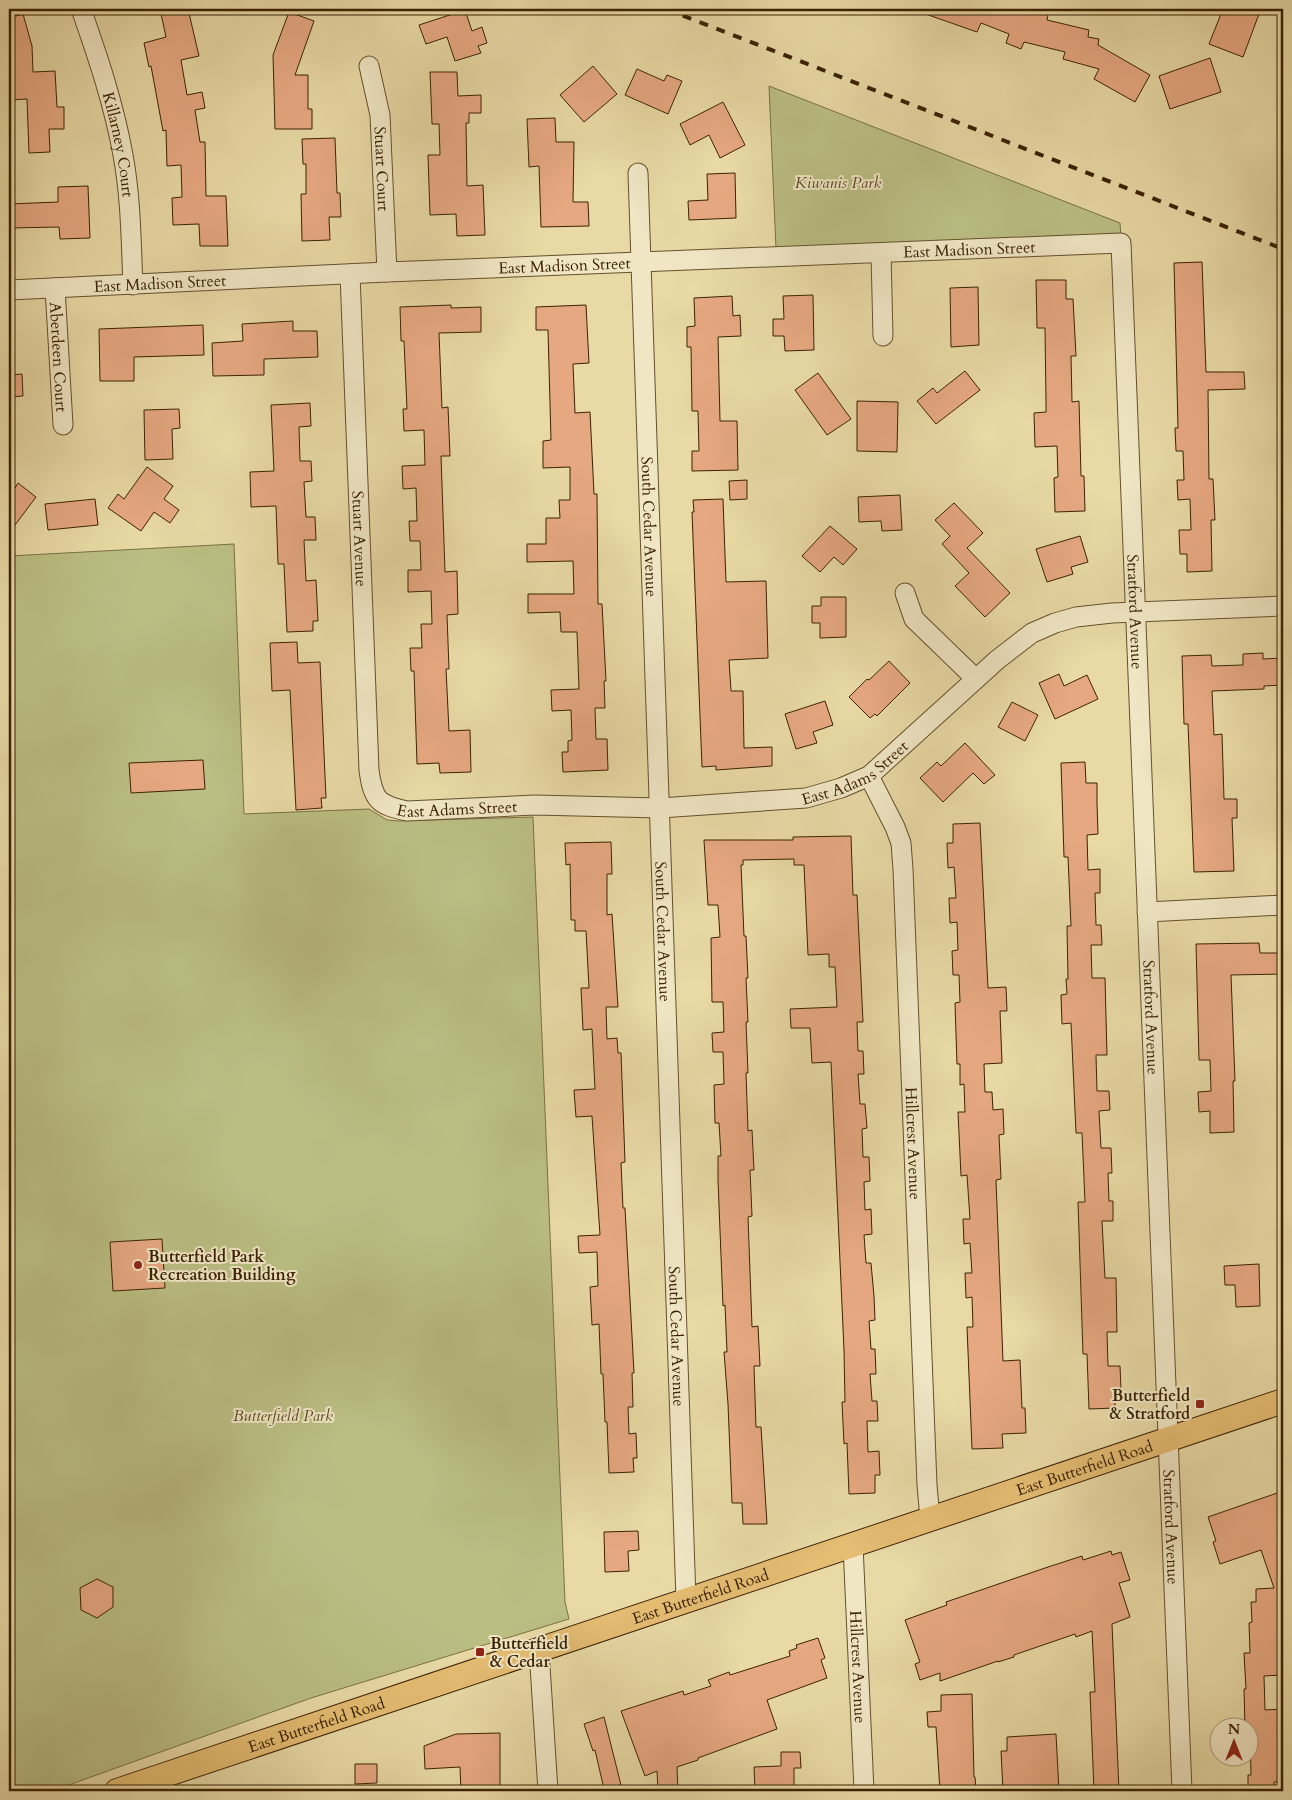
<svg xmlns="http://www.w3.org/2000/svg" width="1292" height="1800" font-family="Cardo,serif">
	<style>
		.green { fill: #babe83; stroke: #7a7044 }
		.building { fill: #e6a881; stroke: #3b2204 }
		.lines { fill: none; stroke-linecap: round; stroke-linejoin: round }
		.minor-casing { stroke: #66502c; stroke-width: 21 }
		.major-casing { stroke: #3b2204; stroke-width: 26 }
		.minor { stroke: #f0e6c4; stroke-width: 19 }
		.major { stroke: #e4bc72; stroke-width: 24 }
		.rail { stroke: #3b2204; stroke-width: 4; stroke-dasharray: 9 9; stroke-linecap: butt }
		.poi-dot { fill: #8f2418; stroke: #f0e6c4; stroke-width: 2 }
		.labels { text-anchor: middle; stroke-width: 4; stroke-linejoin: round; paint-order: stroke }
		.street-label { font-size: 16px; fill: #3b2204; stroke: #f0e6c4 }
		.park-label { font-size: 16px; font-style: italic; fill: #5b4924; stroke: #f0e6c4 }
		.poi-label { font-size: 16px; font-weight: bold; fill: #3b2204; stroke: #f0e6c4; text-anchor: start }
	</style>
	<rect width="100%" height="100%" fill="#e8d9a5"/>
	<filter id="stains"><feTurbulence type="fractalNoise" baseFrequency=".004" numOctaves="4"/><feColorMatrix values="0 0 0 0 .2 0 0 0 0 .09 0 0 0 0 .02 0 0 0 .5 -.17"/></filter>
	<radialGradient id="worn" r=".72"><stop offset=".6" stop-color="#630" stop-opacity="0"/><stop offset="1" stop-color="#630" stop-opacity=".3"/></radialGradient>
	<path class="green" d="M769,86L1120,223L1121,237L776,249Z
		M234,544L244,814L369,809L387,820L398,821L533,817L565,1602L569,1619L311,1698L52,1791H9V556Z"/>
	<path class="building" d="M160,9H188L199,56L181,60L187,95L202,92L205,108L195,110L200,142H205L206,196H226L228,246H200L199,224L173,225L172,198L182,197L181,165L167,166L166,130L163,131L151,66L149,67L144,43L166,37Z
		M918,9H1031L1048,15L1047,20L1089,30L1088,37L1099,39L1098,45L1150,75L1135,102L1094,79L1099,69L1063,59L1065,52L1024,42L1021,49L1006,43L1009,34L981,23L977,32L917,11Z
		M1223,9H1243L1259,14L1243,57L1209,44Z
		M465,10L472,31L482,27L487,43L478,46L481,53L455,61L447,37L426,44L419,25Z
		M289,12L314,21L295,75H308V109H312V129H275L273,55Z
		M23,14L32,46L33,72L55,71L57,107H64V129H49L50,152L29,153L27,99L9,100V18Z
		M1210,58L1221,92L1170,109L1159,76Z
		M593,66L617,94L584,122L560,95Z
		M637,69L664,81L667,75L682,81L668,114L625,95Z
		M430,72H457L458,96L481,95V113H469V123H466L467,186L483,185L485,235L457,236L456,214L430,215L428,155H440L439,124H432Z
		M723,102L745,145L720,158L709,135L690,145L680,124Z
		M555,118L556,142H574L573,202H588L589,226L541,227L539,166L529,167L527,119Z
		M335,138L337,193H340L341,217H329L330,240L302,241L301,194H306V164H303L302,139Z
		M735,173L736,218L689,220L688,201L708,200L707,174Z
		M88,186L90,238L60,239L59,227L9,228V204L58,202V187Z
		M1202,262L1206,372H1244L1245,389L1208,390L1209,479H1213L1215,520H1211L1212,571L1187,572V554H1180L1179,530H1191L1190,499L1178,500L1177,480H1184L1183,451H1176L1175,428H1178L1174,263Z
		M1036,280H1066V299H1073L1076,356H1071L1072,402L1079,401L1081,476H1084L1085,511L1055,512L1054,478L1058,477L1057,446L1035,447L1034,413L1046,412V402L1045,328H1037Z
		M978,287L979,345L951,347L950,288Z
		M813,295L814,350L785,351L784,336H773V319H784L783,296Z
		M732,296L733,316L740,315L741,336L718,337L720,421H737L738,470L692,471V451H699L698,411H692L691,347H687V327L695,326L694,298Z
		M451,305V308L481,307V332L439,333L442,408L448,407L450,456H441L445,572L457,571L458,614L447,615L449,669H446L449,731L470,730L471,772L440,773L439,763L417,764L414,671H411L410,648H422L421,624H432L431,591L408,592V570H421L420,541H410L409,521H417L416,488L403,489L402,466L425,465L424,430L404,431L403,409H407L404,341H401L400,307Z
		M586,305L589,363L573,364L575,413L590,412L594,494H597L598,604H602L606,681H604L605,708H595L596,739H607L608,770L563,772L562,752H568V741L572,740L571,710L552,711L551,690L579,689L577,632H561L560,612L528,613V594H574L573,561L527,562V544H546V518H560L559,500H570V467L543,468V441L551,440L548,330H536V307Z
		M293,321V331H317L318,357L264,359V375L213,376L212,343L243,341L242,324Z
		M203,325L204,355L134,357V381H100L99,329Z
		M965,371L980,390L936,424L917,401L933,388L937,393Z
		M818,373L851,419L827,435L795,390Z
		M22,374L23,396L9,397V375Z
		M857,401L898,402L897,452L857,451Z
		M310,403L311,426L299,427L300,461H311L312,481L304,482L306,517H315L316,540H304L306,581L316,580L318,621H313V631L287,632L284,564H278L276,506L251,507L250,472L274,471L271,405Z
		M179,409L180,428L172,429L173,459L145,460L144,410Z
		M147,467L173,486L164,499L179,510L170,523L154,512L141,531L108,508L118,494L124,499Z
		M747,480V499L730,500L729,481Z
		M18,483L36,497L9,533V484L15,488Z
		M900,495L902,530L882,531L881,521L859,522L858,497Z
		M95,499L98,525L48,530L45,504Z
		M723,499L726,582L766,581L768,658L729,660L731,691H743L744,748L772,747V766L716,770V766L702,767L692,512H694L693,500Z
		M954,503L983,533L967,548L1010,593L985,617L955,586L969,573L942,544L950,536L935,520Z
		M830,526L857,549L843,565L834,557L820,572L802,556Z
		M1080,536L1088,562L1071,567L1073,574L1047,582L1036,549Z
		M821,597H846V637L820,638V623H812V606H821Z
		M297,642L298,663L320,662L326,798H321L322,808L296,810L290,690L272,691L270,643Z
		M1263,653V659L1283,658V685L1264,686V689L1212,691L1214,735L1222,734L1224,799H1237V818H1232L1234,871L1194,872L1188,724H1184L1182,656L1211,655L1212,666L1243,665V654Z
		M889,661L910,683L877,716L875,714L870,718L849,697L867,679L869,680Z
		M1059,674L1064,686L1087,675L1098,699L1055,719L1039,683Z
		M825,701L833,725L813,732L817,743L796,749L785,714Z
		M1012,702L1038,715L1025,741L998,727Z
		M965,743L995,775L984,784L973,773L943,802L920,778L937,762L941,766Z
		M203,760L205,789L131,793L129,763Z
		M1085,762L1086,783H1097V803L1098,834L1087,835L1088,870L1100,869V893H1095L1096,925H1101L1102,945H1091L1092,978H1105L1107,1055H1096L1097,1091H1109L1110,1110L1099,1111L1101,1148H1111L1112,1173H1108L1109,1201H1113V1221H1102L1105,1278H1116L1117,1332H1107L1108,1366H1120L1121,1389L1115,1390V1408L1089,1409L1087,1354H1083L1078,1202H1085L1082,1133H1076L1071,1023L1062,1024L1061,995L1067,994L1066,979H1068L1067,926H1071L1068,857H1064L1061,763Z
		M980,823L988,988L1006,987L1007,1011H1000L1002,1063L984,1064L985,1092H992L993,1110L1003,1109L1004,1134L999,1135L1001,1179L996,1180L1003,1361L1020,1360L1022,1408H1025L1026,1433L1002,1434L1003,1448L972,1449L967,1327H973L972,1297L966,1298L965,1273H972L970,1243L964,1244L963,1219H970L967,1175L961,1176L958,1112H965L964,1084L960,1085V1064H957L955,1003L960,1002L959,975H953L952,951L958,950L957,922L950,923L949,898H956L954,867L948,868L947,843H953V824Z
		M851,836L853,895H857L863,1022H857L858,1051H863L864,1074H858L860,1104H865L867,1128L862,1129L863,1157H869L870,1181L864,1182L865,1210L871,1209L872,1234L864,1235L866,1263H871L874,1296L875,1320L869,1321L871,1349H875L876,1374H870L872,1401H877L878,1421H867L868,1452L879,1451L880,1475H875V1493L849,1494L847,1443L844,1444L842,1402H845L844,1350L831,1062L812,1063L810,1028H791L790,1009L837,1007L835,967H829V954L808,955L804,865H794V859L743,860V865H741L744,936H746L748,978H746L748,1022H746L748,1073H746L748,1131L752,1130L754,1170H750L752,1216L748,1217L752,1327L758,1326L760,1366H754L756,1427H761L767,1524H743L742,1503H732L728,1404L724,1352H727L725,1305L723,1306L718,1180V1156H721L719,1123H715L714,1085L724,1084L723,1052H713L712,1033L724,1032L723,1002H712L711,938L720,937L718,905H708L704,840H793V837Z
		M611,842L612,874H607V915L612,914L618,1007H606L607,1039L617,1038L618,1053H621L625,1162L621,1163L623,1208H625L634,1373H632L633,1407H628L629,1434L636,1433L637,1458H633L634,1472L609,1473L607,1422H605L603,1374H601L599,1324L592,1325L590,1287L598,1286L597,1252L579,1253L578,1236L600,1235L592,1116L576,1117L574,1090L595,1089L592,1029L583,1030L581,988H589L586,931H575V920H571L570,864L566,865L565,843Z
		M1259,943L1260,953H1283V974L1231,975L1235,1081H1233L1234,1132L1210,1133V1111L1199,1112L1198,1092L1211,1091L1210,1060H1199L1196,944Z
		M162,1239L165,1288L113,1291L110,1242Z
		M1259,1264L1260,1306L1236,1307L1235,1285H1225L1224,1266Z
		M1283,1491V1545L1278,1546L1283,1562V1635L1279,1636L1282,1675L1264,1676L1265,1710L1283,1709V1782H1274V1791H1248V1775H1251L1250,1728H1245L1244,1689H1246L1244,1653H1250L1249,1623L1252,1622L1251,1602H1256V1589L1274,1588L1261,1550L1220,1564L1213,1542L1216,1541L1208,1517Z
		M638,1531L639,1550L628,1551L629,1571L605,1572L604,1532Z
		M1111,1551L1112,1555L1121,1552L1130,1580L1119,1583L1130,1617L1112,1624L1119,1791H1094L1090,1692H1095L1092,1631L1076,1637L1075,1634L1014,1655V1657L998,1662V1661L940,1681V1673L920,1680L915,1664L920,1662L905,1620L947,1605L946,1602L1045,1568L1082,1556L1083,1560Z
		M97,1579L113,1587V1607L97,1618L81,1610L80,1588Z
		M818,1638L825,1658L821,1660L827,1678L767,1700L777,1729L698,1758V1760L677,1767L678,1791H658L657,1771L645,1776L621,1711L683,1691L684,1695L711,1686L708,1680L729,1672L730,1675L790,1656L789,1651L797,1648L796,1645Z
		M972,1694L974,1777H975L976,1791H940L936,1727H928L927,1712L941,1711V1695Z
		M604,1717L621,1785L604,1789L595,1750L593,1751L584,1724Z
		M500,1733V1791H461L460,1767L425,1769L424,1746L456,1734Z
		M1056,1734L1059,1791H1003L1001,1751H1007V1737Z
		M781,1752H800L801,1768H794V1790L755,1791L754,1767L781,1766Z
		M355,1764H377V1783L355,1784Z"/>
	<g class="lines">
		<g class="minor-casing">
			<g id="minor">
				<path id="s1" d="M81,9C98,57 114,105 123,155C131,198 131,242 133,285"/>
				<path id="s2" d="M369,66L380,115L387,272"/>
				<path id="s3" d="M638,173L686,1600"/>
				<path d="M881,253L883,336"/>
				<path id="s4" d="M350,274L369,770C373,800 378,805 407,811L535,805L660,808L806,798L841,788L869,776L997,660L1032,633L1055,623L1076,617L1112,613L1283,606"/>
				<path id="s5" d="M55,288L63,425"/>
				<path id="s6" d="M9,290L387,272L1121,243L1182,1791"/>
				<path d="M905,593L914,619L976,679"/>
				<path id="s7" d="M869,776L895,827L901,843L903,869L927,1485L930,1519"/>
				<path d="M1147,912L1283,905"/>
				<path id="s8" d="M853,1545L864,1791"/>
				<path d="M539,1650L548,1791"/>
			</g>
		</g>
		<g class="major-casing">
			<g id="major">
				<path id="s9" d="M117,1791L1283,1401"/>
			</g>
		</g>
		<use href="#minor" class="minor"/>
		<use href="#major" class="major"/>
		<path class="rail" d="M666,9L1283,249"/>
	</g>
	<g class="poi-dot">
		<circle cx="138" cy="1265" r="5"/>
		<rect x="1195" y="1399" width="10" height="10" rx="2.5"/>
		<rect x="475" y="1647" width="10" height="10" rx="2.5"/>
	</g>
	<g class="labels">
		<g class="street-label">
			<text dy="6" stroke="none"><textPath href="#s1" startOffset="141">Killarney Court</textPath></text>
			<text dy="6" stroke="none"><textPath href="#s2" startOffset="104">Stuart Court</textPath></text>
			<text dy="6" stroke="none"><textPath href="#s6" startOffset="961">East Madison Street</textPath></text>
			<text dy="6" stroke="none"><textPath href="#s6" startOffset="556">East Madison Street</textPath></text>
			<text dy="6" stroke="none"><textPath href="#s6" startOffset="151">East Madison Street</textPath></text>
			<text dy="6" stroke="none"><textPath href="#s5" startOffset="69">Aberdeen Court</textPath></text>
			<text dy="6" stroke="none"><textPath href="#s3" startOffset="354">South Cedar Avenue</textPath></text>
			<text dy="6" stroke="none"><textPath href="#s4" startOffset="265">Stuart Avenue</textPath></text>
			<text dy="6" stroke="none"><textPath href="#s6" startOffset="1482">Stratford Avenue</textPath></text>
			<text dy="6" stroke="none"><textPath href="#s4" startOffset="1014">East Adams Street</textPath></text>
			<text dy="6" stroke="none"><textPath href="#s4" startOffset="609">East Adams Street</textPath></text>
			<text dy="6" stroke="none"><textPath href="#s3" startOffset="759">South Cedar Avenue</textPath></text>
			<text dy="6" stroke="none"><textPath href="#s6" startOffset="1888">Stratford Avenue</textPath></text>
			<text dy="6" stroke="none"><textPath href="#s7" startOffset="375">Hillcrest Avenue</textPath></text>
			<text dy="6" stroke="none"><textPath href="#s3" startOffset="1164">South Cedar Avenue</textPath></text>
			<text dy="6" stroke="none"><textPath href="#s9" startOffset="1020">East Butterfield Road</textPath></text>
			<text dy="6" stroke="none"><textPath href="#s6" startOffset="2398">Stratford Avenue</textPath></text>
			<text dy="6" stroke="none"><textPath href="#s9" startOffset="615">East Butterfield Road</textPath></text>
			<text dy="6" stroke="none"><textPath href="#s8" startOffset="122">Hillcrest Avenue</textPath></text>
			<text dy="6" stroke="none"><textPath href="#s9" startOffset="210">East Butterfield Road</textPath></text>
		</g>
		<g class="park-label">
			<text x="838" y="188">Kiwanis Park</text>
			<text x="283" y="1421">Butterfield Park</text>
		</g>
		<g class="poi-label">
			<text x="148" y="1262">Butterfield Park<tspan x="148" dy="18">Recreation Building</tspan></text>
			<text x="1190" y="1401" text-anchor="end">Butterfield<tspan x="1190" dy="18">&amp; Stratford</tspan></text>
			<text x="490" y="1649">Butterfield<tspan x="490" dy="18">&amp; Cedar</tspan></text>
		</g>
	</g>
	<rect width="1292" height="1800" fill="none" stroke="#e8d9a5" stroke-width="30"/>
	<rect x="10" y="10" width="1272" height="1780" fill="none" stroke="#3b2204" stroke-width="2.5"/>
	<rect x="15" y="15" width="1262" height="1770" fill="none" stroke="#3b2204"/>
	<g transform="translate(1234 1742)"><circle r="24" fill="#f0e6c4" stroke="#a89877"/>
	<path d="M0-4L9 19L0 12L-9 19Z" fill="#8f2418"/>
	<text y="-8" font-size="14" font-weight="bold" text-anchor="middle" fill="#3b2204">N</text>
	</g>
	<rect width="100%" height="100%" filter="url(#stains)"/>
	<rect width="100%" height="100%" fill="url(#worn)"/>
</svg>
